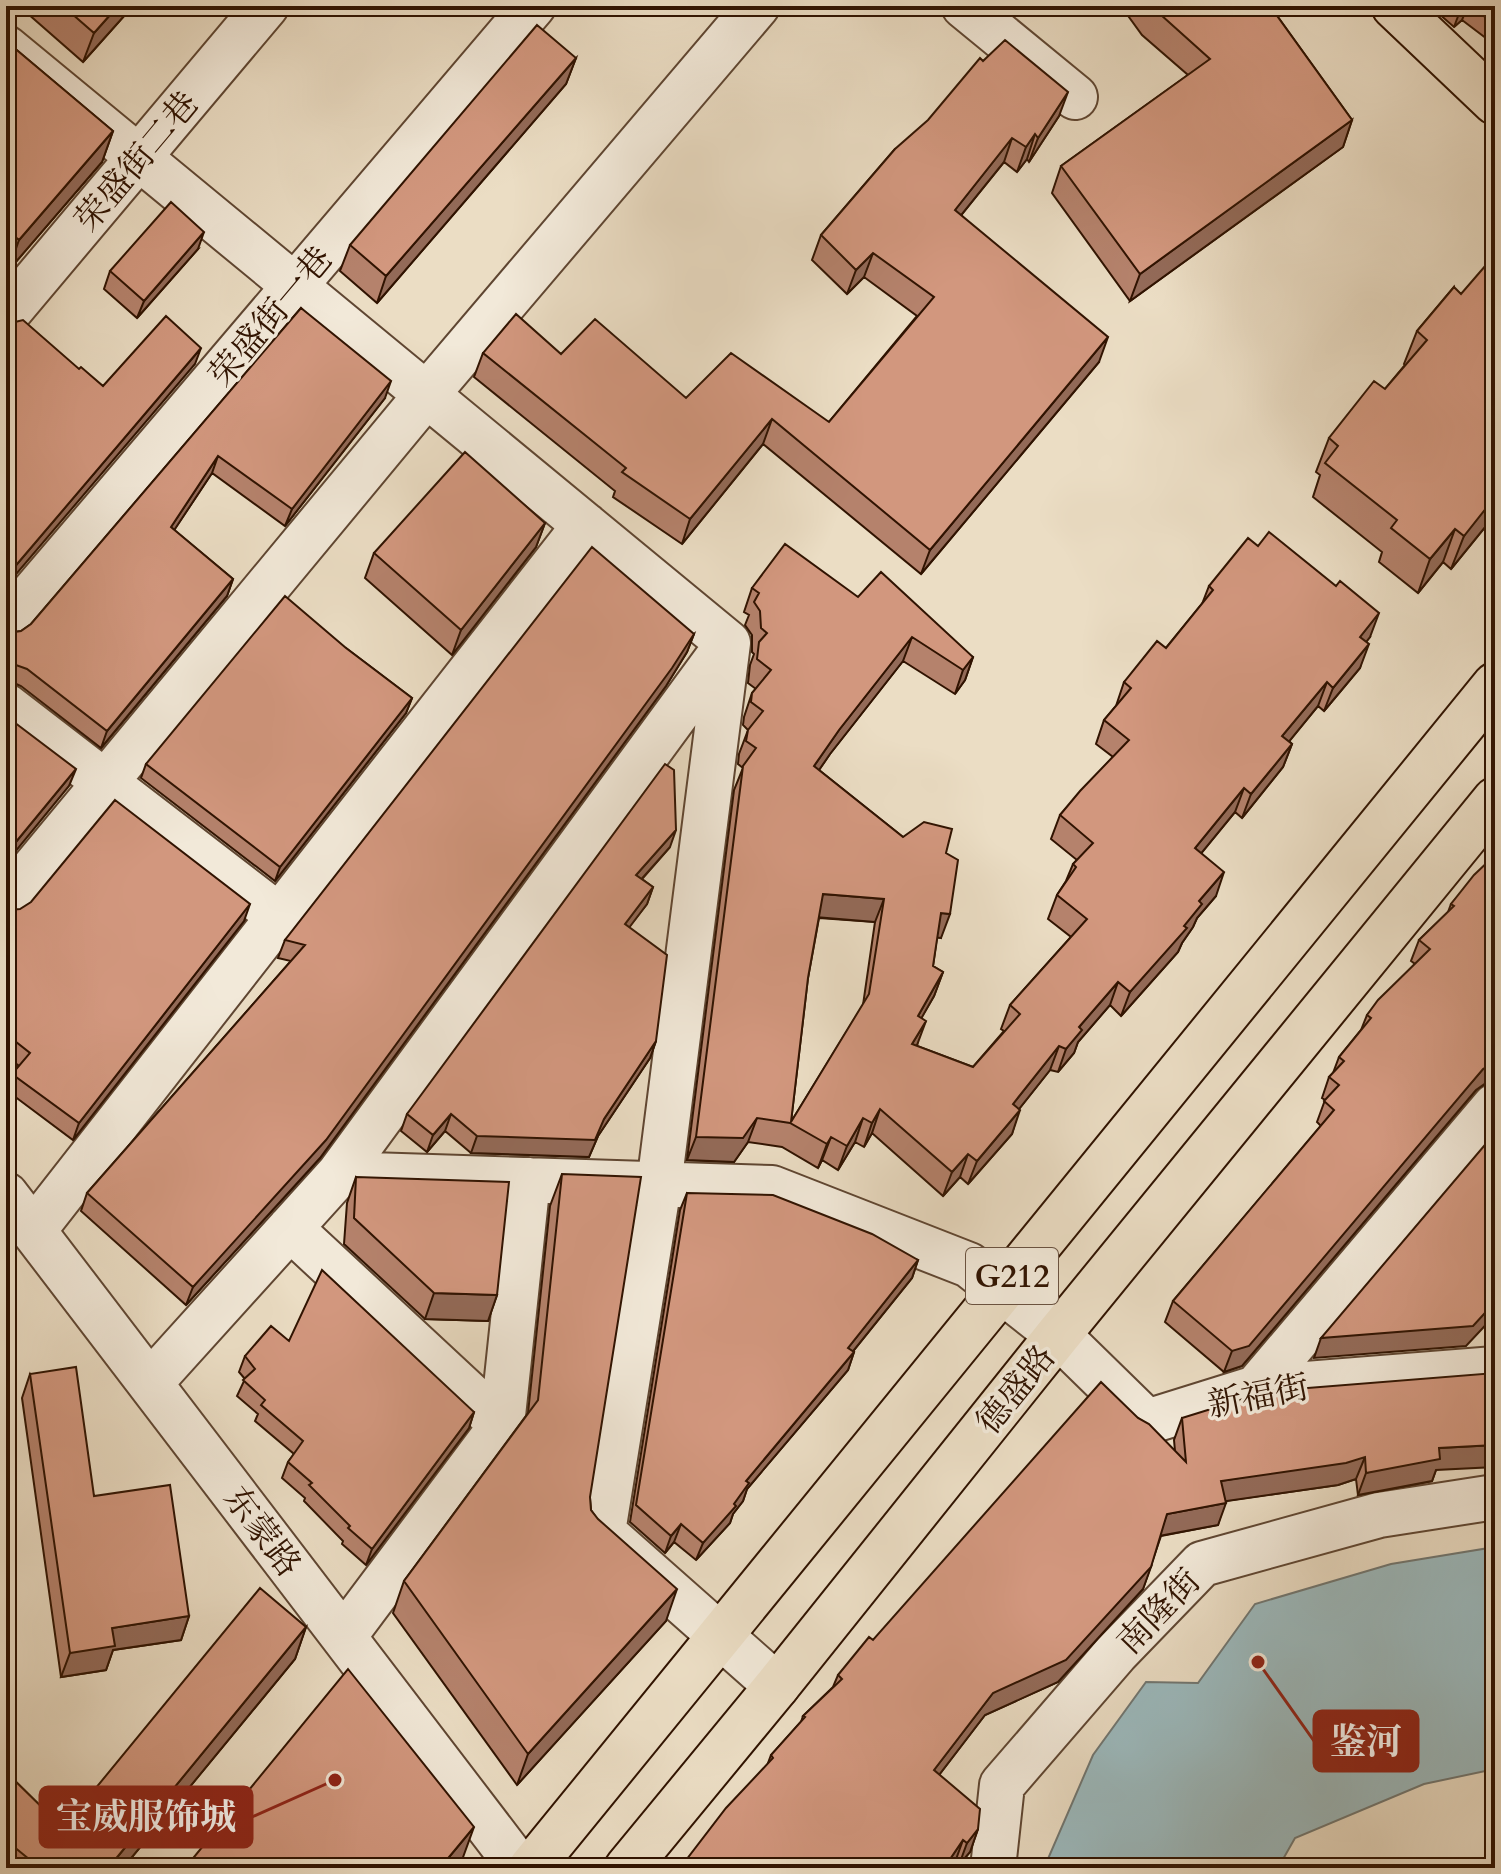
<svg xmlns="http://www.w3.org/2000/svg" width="1501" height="1874" font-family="Cardo,'Noto Serif SC',serif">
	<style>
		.water { fill: #9cbabe; stroke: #717772; stroke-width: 2 }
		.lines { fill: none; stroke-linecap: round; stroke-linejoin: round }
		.minor-casing { stroke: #5f4632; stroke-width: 48 }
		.major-casing { stroke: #301301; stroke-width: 48 }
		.highway-casing { stroke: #301301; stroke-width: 48 }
		.minor { stroke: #f2e9d9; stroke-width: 44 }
		.major { stroke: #ebddc4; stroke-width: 44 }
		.highway { stroke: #ebddc4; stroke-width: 44 }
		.wall { fill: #b5826c; stroke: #301301; stroke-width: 2; fill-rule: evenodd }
		.shaded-wall { fill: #936a58; stroke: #301301; stroke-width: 2 }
		.building { fill: #d2977e; stroke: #301301; stroke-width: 2; fill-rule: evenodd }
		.labels { text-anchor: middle; stroke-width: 7; stroke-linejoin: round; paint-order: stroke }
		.shield { fill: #f2e9d9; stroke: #6a5342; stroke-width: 2 }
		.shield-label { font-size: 32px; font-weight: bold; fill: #301301 }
		.street-label { font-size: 34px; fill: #301301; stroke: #f2e9d9 }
		.leader { fill: none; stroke: #8f2418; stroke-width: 3 }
		.callout-dot { fill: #8f2418; stroke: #f2e9d9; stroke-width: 3 }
		.callout { fill: #8f2418; stroke: #8f2418; stroke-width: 3 }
		.callout-label { font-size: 36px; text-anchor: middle; font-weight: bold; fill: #fff }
	</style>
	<rect width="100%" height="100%" fill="#ebddc4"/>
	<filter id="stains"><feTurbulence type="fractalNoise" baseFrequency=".0025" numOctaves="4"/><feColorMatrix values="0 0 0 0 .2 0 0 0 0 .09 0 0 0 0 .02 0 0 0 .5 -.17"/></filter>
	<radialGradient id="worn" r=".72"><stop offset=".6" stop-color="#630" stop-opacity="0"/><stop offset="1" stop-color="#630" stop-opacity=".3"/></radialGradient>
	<path class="water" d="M1495,1547V1769L1424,1784L1295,1838L1278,1868H1044L1093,1755L1146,1682L1198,1683L1255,1604L1391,1564Z"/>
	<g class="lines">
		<g class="minor-casing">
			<path id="minor" d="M964,6L1075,97
				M6,48L728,643
				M6,315L266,6
				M6,625L533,6
				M728,643L659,1185L603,1532L777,1686
				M6,706L279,916
				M6,902L427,394L757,6
				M339,1174L727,645
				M6,1195L520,1868
				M290,1228L502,1425
				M33,1231L585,525
				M150,1383L339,1174L772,1188L969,1265L1058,1335L1147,1422L1256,1388L1495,1369
				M1256,1388L1495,1106
				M344,1636L502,1425L528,1180
				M993,1868L1002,1785L1116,1653L1202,1564L1379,1515L1495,1497"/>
		</g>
		<g class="major-casing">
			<path id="major" d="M1394,6L1495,102"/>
		</g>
		<g class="highway-casing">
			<path id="highway" d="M531,1868L1495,685
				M627,1868L777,1686L1058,1335L1495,800"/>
		</g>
		<use href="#minor" class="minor"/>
		<use href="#major" class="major"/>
		<use href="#highway" class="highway"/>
	</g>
	<path class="wall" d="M19,6H133L83,62Z
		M1121,6H1270L1352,120L1343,147L1130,301L1052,193L1061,166L1188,75L1142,35Z
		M1430,6H1495V45L1462,20L1454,27Z
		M6,41L113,131L102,162L8,271L6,269Z
		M576,58L566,84L377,303L340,271L350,245Z
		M1059,116L1029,162L1027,159L1017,172L1004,162L961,215L1099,362L921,574L763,444L682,544L613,497L615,491L474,377L483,353L561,354L686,398L829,422L917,316L864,277L847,294L812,260L821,235L895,149Z
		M198,249L137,318L104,289L110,271Z
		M1454,287L1486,526L1451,569L1443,562L1418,593L1379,562L1382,552L1313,497L1320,475L1316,472L1329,438L1385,389L1405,365L1404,364L1417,331Z
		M301,308L385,398L285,526L212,473L174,530L233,579L227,596L101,748L21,686L10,681L6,682V632L8,633L21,631L31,624Z
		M545,523L536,547L452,655L365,578L374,553Z
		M1209,586L1370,637L1366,642L1360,668L1324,711L1318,706L1289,741L1292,744L1283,767L1242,818L1235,812L1201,853L1216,896L1197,918L1193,927L1182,943L1178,952L1121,1016L1110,1005L1078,1042L1074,1053L1058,1072L1050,1070L1019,1109L1012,1134L968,1184L960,1177L943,1196L872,1133L864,1147L855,1142L838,1170L822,1160L818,1168L782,1147L748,1142L734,1162L687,1160L734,790L743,768L738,764L739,754L748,730L743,725L744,717L752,693L756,689L748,683L750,665L754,654L752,652V635L745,625L749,615L744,612L752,588L858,597L973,657L965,680L955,694L903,661L830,754L819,770L903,837L946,853L941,938L937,937L933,966L943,972L934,996L921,1018L917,1046L973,1067L1004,1031L1001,1029L1010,1005L1071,937L1048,919L1057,895L1066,881L1073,864L1077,860L1051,839L1060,815L1113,757L1096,744L1104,720L1116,706L1124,682L1166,648L1202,604ZM819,918L875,922L863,1005L791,1122L808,978Z
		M694,634L687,652L666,686L320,1158L186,1305L81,1211L87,1193L291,961L278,958L285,940Z
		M346,648L412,698L406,713L275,881L141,778L146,764Z
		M670,847L642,879L653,887L647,904L629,927L656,1041L650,1058L598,1136L589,1157L471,1153L445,1131L427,1152L401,1131L407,1114Z
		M1495,855V1082L1486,1083L1476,1090L1242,1366L1224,1372L1165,1322L1173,1301L1321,1126L1317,1122L1325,1100L1322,1098L1329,1077L1333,1073L1339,1057L1361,1030L1367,1015L1415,964L1411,961L1419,940L1448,912L1451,904Z
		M6,909L9,910L244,921L73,1140L6,1090L12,1074L19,1066L6,1056Z
		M562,1174L591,1510L666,1621L517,1785L393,1613L404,1581L528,1413L550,1206Z
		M356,1177L497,1295L488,1321L425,1319L344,1244L347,1203Z
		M687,1193L918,1260L912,1278L853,1351L854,1352L848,1370L747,1489L743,1501L733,1514L730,1523L696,1560L674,1542L665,1553L630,1522L680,1210Z
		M289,1341L474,1412L469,1428L366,1565L342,1544L343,1541L304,1501L305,1498L282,1478L288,1462L294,1454L255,1421L258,1414L237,1396L245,1379L239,1372L245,1356Z
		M30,1374L94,1496L189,1616L181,1640L113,1650L106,1670L61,1677L22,1398Z
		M1138,1418L1175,1451L1174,1440L1182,1418L1436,1470L1432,1481L1358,1495L1356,1479L1338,1485L1225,1501L1218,1525L1161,1536L1143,1589L1058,1682L985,1715L939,1775L978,1829L970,1852L959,1865L768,1763L771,1755L801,1722L803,1716L833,1687L838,1675L873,1640Z
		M306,1627L295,1659L123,1868H6V1772L63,1828Z"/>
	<path class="shaded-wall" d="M118,6H133L83,62L94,33Z
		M1466,6H1468L1462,20L1454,27L1460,11Z
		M576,58L566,84L377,303L386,276Z
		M1068,92L1059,116L1029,162L1038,138Z
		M1352,120L1343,147L1130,301L1140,274Z
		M113,131L102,162L8,271L19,240Z
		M1035,134L1027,159L1017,172L1026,147Z
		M1012,138L1004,162L946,234L955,210Z
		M204,232L198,249L137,318L144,301Z
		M873,253L864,277L847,294L856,270Z
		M1108,337L1099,362L921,574L930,550Z
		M201,348L195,364L6,586V577Z
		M391,381L385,398L285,526L292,509Z
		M772,419L763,444L682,544L690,519Z
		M218,456L212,473L165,544L171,527Z
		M1495,480V502L1486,526L1451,569L1464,536L1490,485Z
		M545,523L536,547L452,655L461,630Z
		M1455,529L1443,562L1418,593L1430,559Z
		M233,579L227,596L101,748L107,731Z
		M1379,613L1370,637L1351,661L1360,637Z
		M694,634L687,652L666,686L320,1158L186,1305L193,1287Z
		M912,637L903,661L830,754L806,789L814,766L839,730Z
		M1369,644L1360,668L1324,711L1333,688Z
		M973,657L965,680L955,694L963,670Z
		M16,665L10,681L6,682V666Z
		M1327,682L1318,706L1274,760L1282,736Z
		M412,698L406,713L275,881L280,867Z
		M1292,744L1283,767L1242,818L1251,794Z
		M76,769L69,786L6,863V854Z
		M1244,788L1235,812L1186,872L1195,848Z
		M676,830L670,847L630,892L636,875Z
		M1224,872L1216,896L1197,918L1193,927L1182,943L1178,952L1121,1016L1130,992L1199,901Z
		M653,887L647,904L619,941L625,924Z
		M823,894L884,899L875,922L815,917Z
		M250,904L244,921L73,1140L79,1123Z
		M941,913L950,914L941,938L932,937Z
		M943,972L934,996L909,1040L918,1016Z
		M1118,982L1110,1005L1078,1042L1074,1053L1058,1072L1066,1049L1079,1027Z
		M926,1021L917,1045L904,1068L912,1044Z
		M656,1041L650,1058L598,1136L589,1157L471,1153L477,1136L604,1119Z
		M1059,1046L1050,1070L1004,1128L1013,1104Z
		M1493,1062H1495V1082L1486,1083L1476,1090L1242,1366L1224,1372L1232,1351L1483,1069Z
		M880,1109L872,1133L864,1147L872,1123Z
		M1020,1110L1012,1134L968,1184L977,1161Z
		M451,1114L445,1131L427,1152L433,1135Z
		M757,1118L748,1142L734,1162L687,1160L696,1137Z
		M863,1118L855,1142L838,1170L847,1146Z
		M831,1137L822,1160L818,1168L827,1144Z
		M968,1154L960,1177L943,1196L952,1172Z
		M918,1260L912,1278L842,1365L848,1348Z
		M434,1293L497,1295L488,1321L425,1319Z
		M1495,1302V1315L1466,1346L1314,1358L1321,1338Z
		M854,1352L848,1370L747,1489L743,1501L733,1514L730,1523L696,1560L703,1543L746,1481Z
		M474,1412L469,1428L366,1565L372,1549Z
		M1495,1445V1467L1436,1470L1432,1481L1358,1495L1366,1473L1439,1448Z
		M1365,1457L1356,1479L1338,1485L1213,1503L1221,1481Z
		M1226,1503L1218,1525L1159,1536L1167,1514Z
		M681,1524L674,1542L665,1553L671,1536Z
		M1151,1567L1143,1589L1058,1682L985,1715L926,1792L934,1770L993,1693Z
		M677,1589L666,1621L517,1785L528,1754Z
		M189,1616L181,1640L113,1650L106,1670L61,1677L70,1653L112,1628Z
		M306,1627L295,1659L123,1868H112L114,1861Z
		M474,1827L462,1860L455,1868H440Z
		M978,1829L970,1852L959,1865L967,1843Z
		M963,1840L955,1862L951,1868H944Z"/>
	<path class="building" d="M63,6H118L94,33Z
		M1151,6H1270L1352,120L1140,274L1061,166L1210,59Z
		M1454,6H1466L1460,11Z
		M1471,6H1495V25Z
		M537,25L576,58L386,276L350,245Z
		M1005,40L1068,92L1038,138L1035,134L1026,147L1012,138L955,210L1108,337L930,550L772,419L690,519L622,472L626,468L483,353L516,314L561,354L595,319L686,398L731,353L829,422L934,297L873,253L856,270L821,235L895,149L928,120L980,58L983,61Z
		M6,41L113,131L19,240L6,229Z
		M171,202L204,232L144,301L110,271Z
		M1486,265L1495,273V480L1490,485L1495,489V497L1464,536L1455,529L1430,559L1391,528L1397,520L1325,463L1338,446L1329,438L1374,381L1385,389L1427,340L1417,331L1454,287L1461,294Z
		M301,308L391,381L292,509L218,456L171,527L233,579L107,731L27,669L16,665L6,666V632L8,633L21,631L31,624Z
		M166,316L201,348L6,577V328L11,323L23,320L79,369L81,367L103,386Z
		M465,452L545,523L461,630L374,553Z
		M1269,532L1336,586L1340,581L1379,613L1360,637L1369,644L1333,688L1327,682L1282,736L1292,744L1251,794L1244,788L1195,848L1224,872L1199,901L1202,904L1184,926L1187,928L1130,992L1118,982L1079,1027L1082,1030L1066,1049L1059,1046L1013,1104L1020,1110L977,1161L968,1154L952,1172L880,1109L872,1123L863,1118L847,1146L831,1137L827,1144L790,1123L757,1118L743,1138L696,1137L743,766L756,748L746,741L748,730L763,711L751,702L752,693L771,670L757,659L759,642L767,633L761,628L760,611L754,602L759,593L752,588L785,544L858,597L881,572L973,657L963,670L912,637L839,730L814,766L903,837L924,822L952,829L946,853L958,860L950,914L941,913L933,966L943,972L918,1016L926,1021L912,1044L973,1067L1020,1014L1010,1005L1087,919L1057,895L1076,867L1073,864L1093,843L1060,815L1080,791L1129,740L1104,720L1131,688L1124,682L1157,641L1166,648L1213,590L1209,586L1248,538L1258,546ZM823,894L884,899L869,994L791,1122L808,978Z
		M592,547L694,634L672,668L326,1140L193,1287L87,1193L305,945L285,940Z
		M285,596L346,648L412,698L280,867L146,764Z
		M6,716L76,769L6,854Z
		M665,764L674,770L676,830L636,875L653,887L625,924L667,955L656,1041L604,1119L595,1140L477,1136L451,1114L433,1135L407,1114Z
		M115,800L250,904L79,1123L12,1074L30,1053L6,1034V909L9,910L20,909L31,902Z
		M1495,855V1062L1483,1069L1249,1346L1232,1351L1173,1301L1334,1110L1324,1101L1339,1085L1329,1077L1344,1061L1339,1057L1371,1018L1367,1015L1378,1000L1430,949L1419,940L1454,906L1451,904L1474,875Z
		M1495,1133V1302L1473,1326L1321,1338Z
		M562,1174L641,1177L590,1497L591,1510L598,1519L677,1589L528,1754L404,1581L538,1400Z
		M356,1177L509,1182L497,1295L434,1293L354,1218Z
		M687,1193L773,1195L872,1234L918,1260L848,1348L854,1352L746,1481L749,1483L734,1504L736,1506L703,1543L681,1524L671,1536L636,1505Z
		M322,1270L474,1412L372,1549L348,1528L350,1526L309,1485L312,1483L288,1462L303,1441L261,1405L265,1400L243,1380L255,1369L245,1356L271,1326L289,1341Z
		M76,1367L94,1496L170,1485L189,1616L112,1628L115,1646L70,1653L30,1374Z
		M1495,1373V1445L1439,1448L1440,1459L1366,1473L1365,1457L1346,1463L1221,1481L1226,1503L1167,1514L1151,1567L1066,1660L993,1693L934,1770L980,1809L978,1829L967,1843L963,1840L944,1868H680L726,1808L773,1758L771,1755L805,1717L803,1716L842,1679L838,1675L869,1637L873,1640L1101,1382L1138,1418L1149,1424L1186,1462L1182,1418L1269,1391Z
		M260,1588L306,1627L114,1861L122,1868H40L8,1842L6,1845V1772L63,1828Z
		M348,1669L474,1827L440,1868H185Z"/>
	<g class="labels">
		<rect class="shield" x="966" y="1248" width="92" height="56" rx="6"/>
		<g class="shield-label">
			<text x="1012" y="1287">G212</text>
		</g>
		<g class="street-label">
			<text transform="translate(136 161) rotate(-50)" y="12">荣盛街二巷</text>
			<text transform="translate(270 316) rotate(-50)" y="12">荣盛街一巷</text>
			<text transform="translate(1015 1389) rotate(-51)" y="12">德盛路</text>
			<text transform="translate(1258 1395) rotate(-11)" y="12">新福街</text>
			<text transform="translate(263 1531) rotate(53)" y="12">东蒙路</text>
			<text transform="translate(1158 1611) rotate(-46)" y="12">南隆街</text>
		</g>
	</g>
	<path class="leader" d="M1258 1662L1314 1741M335 1780L252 1817"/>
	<g class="callout-dot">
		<circle cx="1258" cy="1662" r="8"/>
		<circle cx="335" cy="1780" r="8"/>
	</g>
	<g class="callout">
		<rect x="1314" y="1711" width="104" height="60" rx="8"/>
		<rect x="40" y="1787" width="212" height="60" rx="8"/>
	</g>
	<g class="callout-label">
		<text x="1366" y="1754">鉴河</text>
		<text x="146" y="1829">宝威服饰城</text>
	</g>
	<rect width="1501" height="1874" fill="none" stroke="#ebddc4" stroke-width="32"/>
	<rect x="8" y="8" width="1485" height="1858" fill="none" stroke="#301301" stroke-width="4"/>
	<rect x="16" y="16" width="1469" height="1842" fill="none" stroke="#301301" stroke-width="2"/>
	<rect width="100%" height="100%" filter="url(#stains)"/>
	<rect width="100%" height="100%" fill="url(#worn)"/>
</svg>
